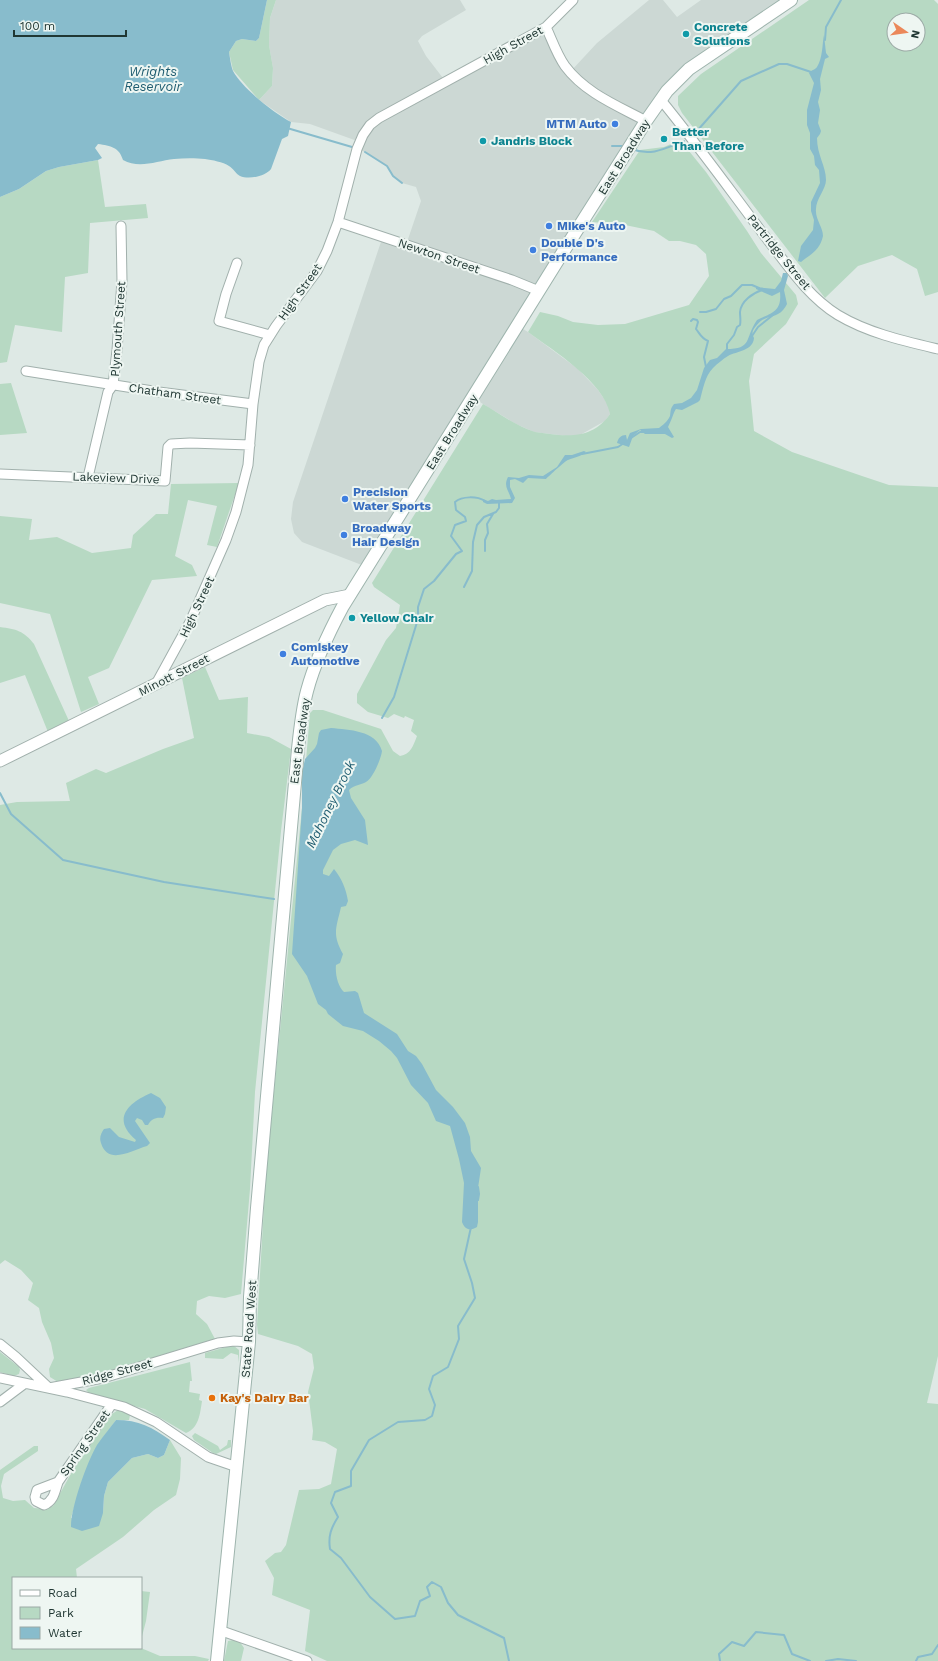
<svg xmlns="http://www.w3.org/2000/svg" width="938" height="1661" font-family="'Work Sans',sans-serif">
	<style>
		.built { fill: #ccd8d4 }
		.green { fill: #b7d9c3; fill-rule: evenodd }
		.water { fill: #88bccc }
		.lines { fill: none; stroke-linecap: round; stroke-linejoin: round }
		.stream { stroke: #88bccc; stroke-width: 2 }
		.minor-casing { stroke: #a1b0ac; stroke-width: 11 }
		.tertiary-casing { stroke: #a1b0ac; stroke-width: 13 }
		.secondary-casing { stroke: #9eb4ad; stroke-width: 14 }
		.minor { stroke: #fff; stroke-width: 9 }
		.tertiary { stroke: #fff; stroke-width: 11 }
		.secondary { stroke: #fff; stroke-width: 12 }
		.culture-dot { fill: #0f9aa8; stroke: #eef6f2; stroke-width: 1.5 }
		.shop-dot { fill: #3f7fe0; stroke: #eef6f2; stroke-width: 1.5 }
		.food-dot { fill: #e8710a; stroke: #eef6f2; stroke-width: 1.5 }
		.labels { text-anchor: middle; stroke-width: 4; stroke-linejoin: round; paint-order: stroke }
		.culture-label { font-size: 12px; font-weight: bold; fill: #0d838f; stroke: #eef6f2; text-anchor: start }
		.street-label { font-size: 12px; fill: #203733; stroke: #eef6f2 }
		.shop-label { font-size: 12px; font-weight: bold; fill: #366cbe; stroke: #eef6f2; text-anchor: start }
		.food-label { font-size: 12px; font-weight: bold; fill: #c56008; stroke: #eef6f2; text-anchor: start }
		.water-label { font-size: 13px; font-style: italic; fill: #1e5c70; stroke: #eef6f2 }
	</style>
	<rect width="100%" height="100%" fill="#dee9e5"/>
	<path class="built" d="M276,0H460L466,10L422,36L418,41L426,56L446,82L546,27L571,71L597,43L649,0H663L677,17L701,0H791L667,91L518,326L528,332L578,369L598,390L609,406L610,414L605,421L580,435L567,436L534,432L516,424L473,398L367,567L302,542L294,533L291,519L293,502L383,236L406,245L421,201L416,187L402,183L393,176L387,166L365,152L357,149L360,142L310,124L291,122L259,100L272,86L273,68L269,45L270,18Z"/>
	<path class="green" d="M267,0H276L270,18L269,45L273,68L272,86L259,100L233,70L229,52L236,41L242,39L256,41L259,38Z
		M809,0H934L938,4V292L925,296L917,269L892,255L858,266L825,298L682,113L678,105V96L701,74ZM894,20H918V44H894Z
		M680,140L706,172L747,231L761,253L796,295L798,304L786,324L754,354L749,381L754,431L792,452L862,476L889,485L938,487V1356L927,1403L938,1404V1661H327L305,1651L310,1610L272,1595L274,1578L265,1561L275,1553L281,1552L286,1545L299,1490L319,1489L331,1484L337,1449L325,1442L312,1440L313,1431L308,1392L314,1368L312,1354L298,1346L258,1334L257,1325L266,1173L302,808L310,713L313,710H323L381,729L393,751L400,756C411,754 413,746 417,736L411,731L414,720L405,716L404,718L394,714L388,718L368,712L357,703V694L386,640L396,628L400,605L374,587L372,583L483,404C499,413 517,427 535,432C540,433 545,433 550,434C574,437 595,436 610,414C604,382 554,351 528,332L540,312L558,316L573,322L598,325L625,324L689,305L709,276L706,254L696,245L680,241H669L654,231L625,225L592,222L640,150L664,147Z
		M98,160L105,207L146,204L148,218L90,223L88,273L65,277L62,332L15,325L7,362L0,363V197L19,189L46,171L59,167Z
		M11,383L27,433L0,435V384Z
		M239,483L217,547L207,545L217,506L188,500L175,556L192,565L197,576L152,580L109,668L88,677L99,704L81,712L50,614L0,603V516L32,519L29,540L57,537L92,553L131,548L133,535L156,514H168L171,484Z
		M0,627C16,629 24,631 34,644L69,721L48,732L25,675L0,683Z
		M205,667L219,700L248,697L247,733L269,737L291,749L281,831L255,1092L250,1189L241,1294L225,1298L209,1296L197,1301L196,1314L207,1324L215,1339L116,1369L68,1381L58,1382L50,1377L49,1369L54,1358L51,1343L42,1322L39,1308L28,1300L33,1283L21,1270L5,1260L0,1264V805L17,802L70,801L66,783L96,769L106,773L163,749L194,738L182,678Z
		M230,1346H234L239,1350V1363L238,1355L231,1353L223,1359L205,1358V1353Z
		M0,1352L19,1367L20,1370L19,1374L14,1376L0,1372Z
		M190,1362L192,1381H190L189,1392L200,1394L199,1400L202,1401C200,1414 199,1428 186,1433L145,1409L90,1394L86,1390L89,1388Z
		M118,1410H122L130,1415L129,1420H116L97,1446L82,1481L71,1518L103,1513L104,1496L108,1482L132,1458L148,1454L158,1458L164,1455L170,1440L181,1458L180,1479L176,1495L154,1510L123,1537L76,1569L77,1578H13V1648H141L160,1656H195L209,1659L208,1661H0V1470L34,1446H38V1451L4,1474L1,1486L3,1498L13,1501L25,1500L34,1508L46,1509L53,1506L73,1470L112,1414Z
		M195,1433L218,1446L220,1450L227,1445L228,1440H231V1447L216,1454L213,1453L194,1440L192,1436Z
		M141,1591L150,1592L146,1621L141,1640Z
		M238,1639L244,1648L241,1661H224L228,1641Z"/>
	<path class="water" d="M0,0H267L259,38L256,41L242,39L236,41L229,52C230,58 231,66 233,71C242,88 274,113 291,122L288,136L282,139L271,169C266,176 249,180 240,176C236,174 233,168 229,166C223,162 212,160 205,159C196,158 184,158 174,159C157,161 139,169 123,160C119,147 111,146 98,144L95,148L102,158L98,160L59,167L46,171L19,189L0,197Z
		M824,35L826,53L829,57L825,59L820,79L821,90L818,102L820,110L818,123L821,131L820,134L817,138C817,155 826,166 826,180C826,189 816,199 816,209C815,219 823,227 823,236C820,250 811,254 801,262L798,261L801,246L813,230L814,220L811,211V202L820,183L819,170L815,165L814,156L810,149V133L807,125V110L814,83L809,73C811,70 815,70 817,67C823,57 822,45 824,35Z
		M783,273H787L788,276L784,290L787,304C785,308 782,312 778,314C768,319 764,316 756,326C753,330 751,332 754,338C753,351 737,351 728,356C723,359 717,364 713,368C705,376 703,389 700,400L698,402L682,410L676,409C674,411 671,422 668,427L674,437L672,438L665,434H645L640,430L633,436L629,447L617,443C618,438 621,435 626,435L627,440L630,433L641,429L659,428C663,425 668,421 670,416C671,410 670,409 674,404L682,403L691,398L697,390L704,368L710,360L717,358L726,349C753,349 744,339 757,320C771,313 782,312 780,292L772,296L756,289V287L775,289L781,281Z
		M584,451L586,452C580,457 575,457 568,460C565,461 549,476 546,479L528,478L523,483L515,479L510,480V487L515,498L512,503L487,504L483,502V499L488,501L492,499L496,500L511,499C509,490 503,487 508,477L519,478L529,475L543,476L557,467L565,455H572Z
		M331,728C349,730 376,730 382,751C381,759 373,778 366,782C361,785 354,785 349,790L351,798L365,820L368,845L355,840L341,844L333,850L323,870V874L329,876L334,869C342,879 346,889 348,901L346,906L341,907C336,929 332,934 343,954L340,963L336,965C335,974 338,987 344,992L355,991L358,993L364,1013L397,1034L408,1051L416,1056L422,1064L436,1090L453,1107L465,1123L470,1137L471,1151L481,1168L478,1188V1222L477,1227C470,1231 465,1230 462,1222L464,1183L459,1159L450,1126L436,1121L428,1103L411,1085L397,1058L391,1051L379,1041L363,1031L343,1026L328,1014L326,1010L318,1004L307,976L292,954L302,808V773L305,759L315,748L317,744L319,733L321,730Z
		M151,1093L160,1098L166,1107L165,1114L163,1118C156,1117 151,1119 148,1125H145L142,1120L137,1118L135,1121L150,1143L147,1146C132,1150 108,1166 101,1143C99,1138 101,1133 104,1129L110,1128L119,1137L135,1142L136,1140C111,1119 128,1103 151,1093Z
		M116,1420C139,1420 152,1427 170,1440L164,1455L158,1458L148,1454L132,1458L108,1482L104,1496L103,1513L99,1526L82,1531L71,1527C71,1507 87,1462 97,1445C103,1436 110,1428 116,1420Z"/>
	<g class="lines">
		<path class="stream" d="M825,40L826,27L841,0
			M287,128L352,147
			M697,131L741,81L779,64H787L811,72
			M612,146H624
			M632,149C651,157 666,148 684,141
			M365,152L387,166L393,176L402,183
			M700,312H706L716,309L724,299L731,296L742,285H752L759,288
			M691,321L693,319L697,320L698,322L696,329C700,334 701,338 708,341L704,357L706,367
			M752,336L758,327L773,315
			M727,350V344L734,335L737,327L740,325C741,320 740,317 740,312C741,301 753,293 762,290
			M631,438L640,432H644
			M582,454L618,447L624,443
			M485,551V540L488,533L487,524L493,514
			M464,587L472,571L473,542L477,525L484,517L496,512L499,508V502
			M382,718L394,697L418,619V607L424,589L434,581L456,554L462,551L451,536L455,525L466,521L465,517L456,510L455,502C462,496 477,496 485,501
			M0,793L11,814L63,860L164,882L274,899
			M478,1187L479,1194L478,1200
			M471,1227L464,1259L472,1283L475,1298L458,1326L459,1339L448,1367L433,1376L429,1389L435,1405L432,1416L425,1420L398,1422L369,1440L351,1471V1486L335,1492L331,1503L338,1517C331,1528 328,1536 330,1549L341,1558L370,1597L395,1619L415,1616L420,1601L430,1596L427,1587L432,1582L441,1587L448,1603L458,1615L504,1638L509,1661
			M720,1661L719,1654L732,1642L744,1646L756,1632L784,1635L792,1654L810,1661
			M826,1661L838,1659L856,1661
			M916,1661L918,1657L932,1654L938,1645"/>
		<g class="minor-casing">
			<path id="minor" d="M546,27C552,40 557,55 565,66C585,93 618,106 646,121
				M661,100C697,144 730,190 764,235C786,263 807,296 838,315C868,333 904,341 938,349
				M338,222L512,280L539,291
				M237,263L226,294L219,321L270,335
				M26,371L159,392L253,404
				M0,474L165,481L168,447L171,444L190,443L250,445
				M88,477L108,392L113,385L117,350L122,281L121,226
				M156,684L190,622L226,540L236,512L248,465L253,404L259,362L264,345L276,326L317,271L327,251L338,222L357,149L363,135L370,125L379,118L546,27L573,0
				M0,1344L16,1357L49,1388L103,1378L218,1343L234,1341L249,1342
				M0,1378L67,1392L124,1407L156,1422L208,1457L237,1467
				M0,1402L24,1384
				M58,1482C55,1491 54,1501 44,1505L36,1501L35,1497L37,1490L58,1482L112,1404
				M219,1630L307,1661"/>
		</g>
		<g class="tertiary-casing">
			<path id="tertiary" d="M0,761L325,600L350,595"/>
		</g>
		<g class="secondary-casing">
			<path id="secondary" d="M217,1661L249,1342L250,1297L257,1208L298,749C300,730 302,710 307,691C315,661 328,634 343,606L563,252L646,121L667,91L689,69L791,0"/>
		</g>
		<use href="#minor" class="minor"/>
		<use href="#tertiary" class="tertiary"/>
		<use href="#secondary" class="secondary"/>
	</g>
	<g class="culture-dot">
		<circle cx="686" cy="34" r="4"/>
		<circle cx="664" cy="139" r="4"/>
		<circle cx="483" cy="141" r="4"/>
		<circle cx="352" cy="618" r="4"/>
	</g>
	<g class="shop-dot">
		<circle cx="615" cy="124" r="4"/>
		<circle cx="549" cy="226" r="4"/>
		<circle cx="533" cy="250" r="4"/>
		<circle cx="345" cy="499" r="4"/>
		<circle cx="344" cy="535" r="4"/>
		<circle cx="283" cy="654" r="4"/>
	</g>
	<circle class="food-dot" cx="212" cy="1398" r="4"/>
	<g class="labels">
		<g class="culture-label">
			<text x="694" y="31">Concrete<tspan x="694" dy="14">Solutions</tspan></text>
			<text x="672" y="136">Better<tspan x="672" dy="14">Than Before</tspan></text>
			<text x="491" y="145">Jandris Block</text>
			<text x="360" y="622">Yellow Chair</text>
		</g>
		<g class="street-label">
			<text transform="translate(513 45) rotate(-29)" y="4">High Street</text>
			<text transform="translate(624 157) rotate(-58)" y="4">East Broadway</text>
			<text transform="translate(779 252) rotate(51)" y="4">Partridge Street</text>
			<text transform="translate(439 256) rotate(19)" y="4">Newton Street</text>
			<text transform="translate(300 292) rotate(-55)" y="4">High Street</text>
			<text transform="translate(118 329) rotate(-86)" y="4">Plymouth Street</text>
			<text transform="translate(175 394) rotate(8)" y="4">Chatham Street</text>
			<text transform="translate(452 432) rotate(-58)" y="4">East Broadway</text>
			<text transform="translate(116 478) rotate(2)" y="4">Lakeview Drive</text>
			<text transform="translate(197 607) rotate(-65)" y="4">High Street</text>
			<text transform="translate(174 675) rotate(-27)" y="4">Minott Street</text>
			<text transform="translate(300 741) rotate(-82)" y="4">East Broadway</text>
			<text transform="translate(249 1329) rotate(-86)" y="4">State Road West</text>
			<text transform="translate(117 1372) rotate(-15)" y="4">Ridge Street</text>
			<text transform="translate(85 1443) rotate(-55)" y="4">Spring Street</text>
		</g>
		<g class="shop-label">
			<text x="607" y="128" text-anchor="end">MTM Auto</text>
			<text x="557" y="230">Mike's Auto</text>
			<text x="541" y="247">Double D's<tspan x="541" dy="14">Performance</tspan></text>
			<text x="353" y="496">Precision<tspan x="353" dy="14">Water Sports</tspan></text>
			<text x="352" y="532">Broadway<tspan x="352" dy="14">Hair Design</tspan></text>
			<text x="291" y="651">Comiskey<tspan x="291" dy="14">Automotive</tspan></text>
		</g>
		<g class="food-label">
			<text x="220" y="1402">Kay's Dairy Bar</text>
		</g>
		<g class="water-label">
			<text x="153" y="76">Wrights<tspan x="153" dy="15">Reservoir</tspan></text>
			<text transform="translate(330 804) rotate(-64)" y="5">Mahoney Brook</text>
		</g>
	</g>
	<rect x="12" y="1577" width="130" height="72" fill="#eef6f2" stroke="#9caaa6"/>
	<rect x="20" y="1590" width="20" height="6" fill="#ffffff" stroke="#9caaa6"/>
	<text x="48" y="1597" font-size="12" fill="#203733">Road</text>
	<rect x="20" y="1607" width="20" height="12" fill="#b7d9c3" stroke="#9caaa6"/>
	<text x="48" y="1617" font-size="12" fill="#203733">Park</text>
	<rect x="20" y="1627" width="20" height="12" fill="#88bccc" stroke="#9caaa6"/>
	<text x="48" y="1637" font-size="12" fill="#203733">Water</text>
	<g transform="translate(906 32) rotate(103)"><circle r="19" fill="#eef6f2" stroke="#9caaa6"/>
	<path d="M0-3L7 15L0 10L-7 15Z" fill="#eb885a"/>
	<text y="-6" font-size="11" font-weight="bold" text-anchor="middle" fill="#203733">N</text>
	</g>
	<path d="M14 30v6h112v-6" fill="none" stroke="#203733" stroke-width="2"/>
	<text x="20" y="30" font-size="12" fill="#203733" stroke="#eef6f2" stroke-width="3" paint-order="stroke">100 m</text>
</svg>
